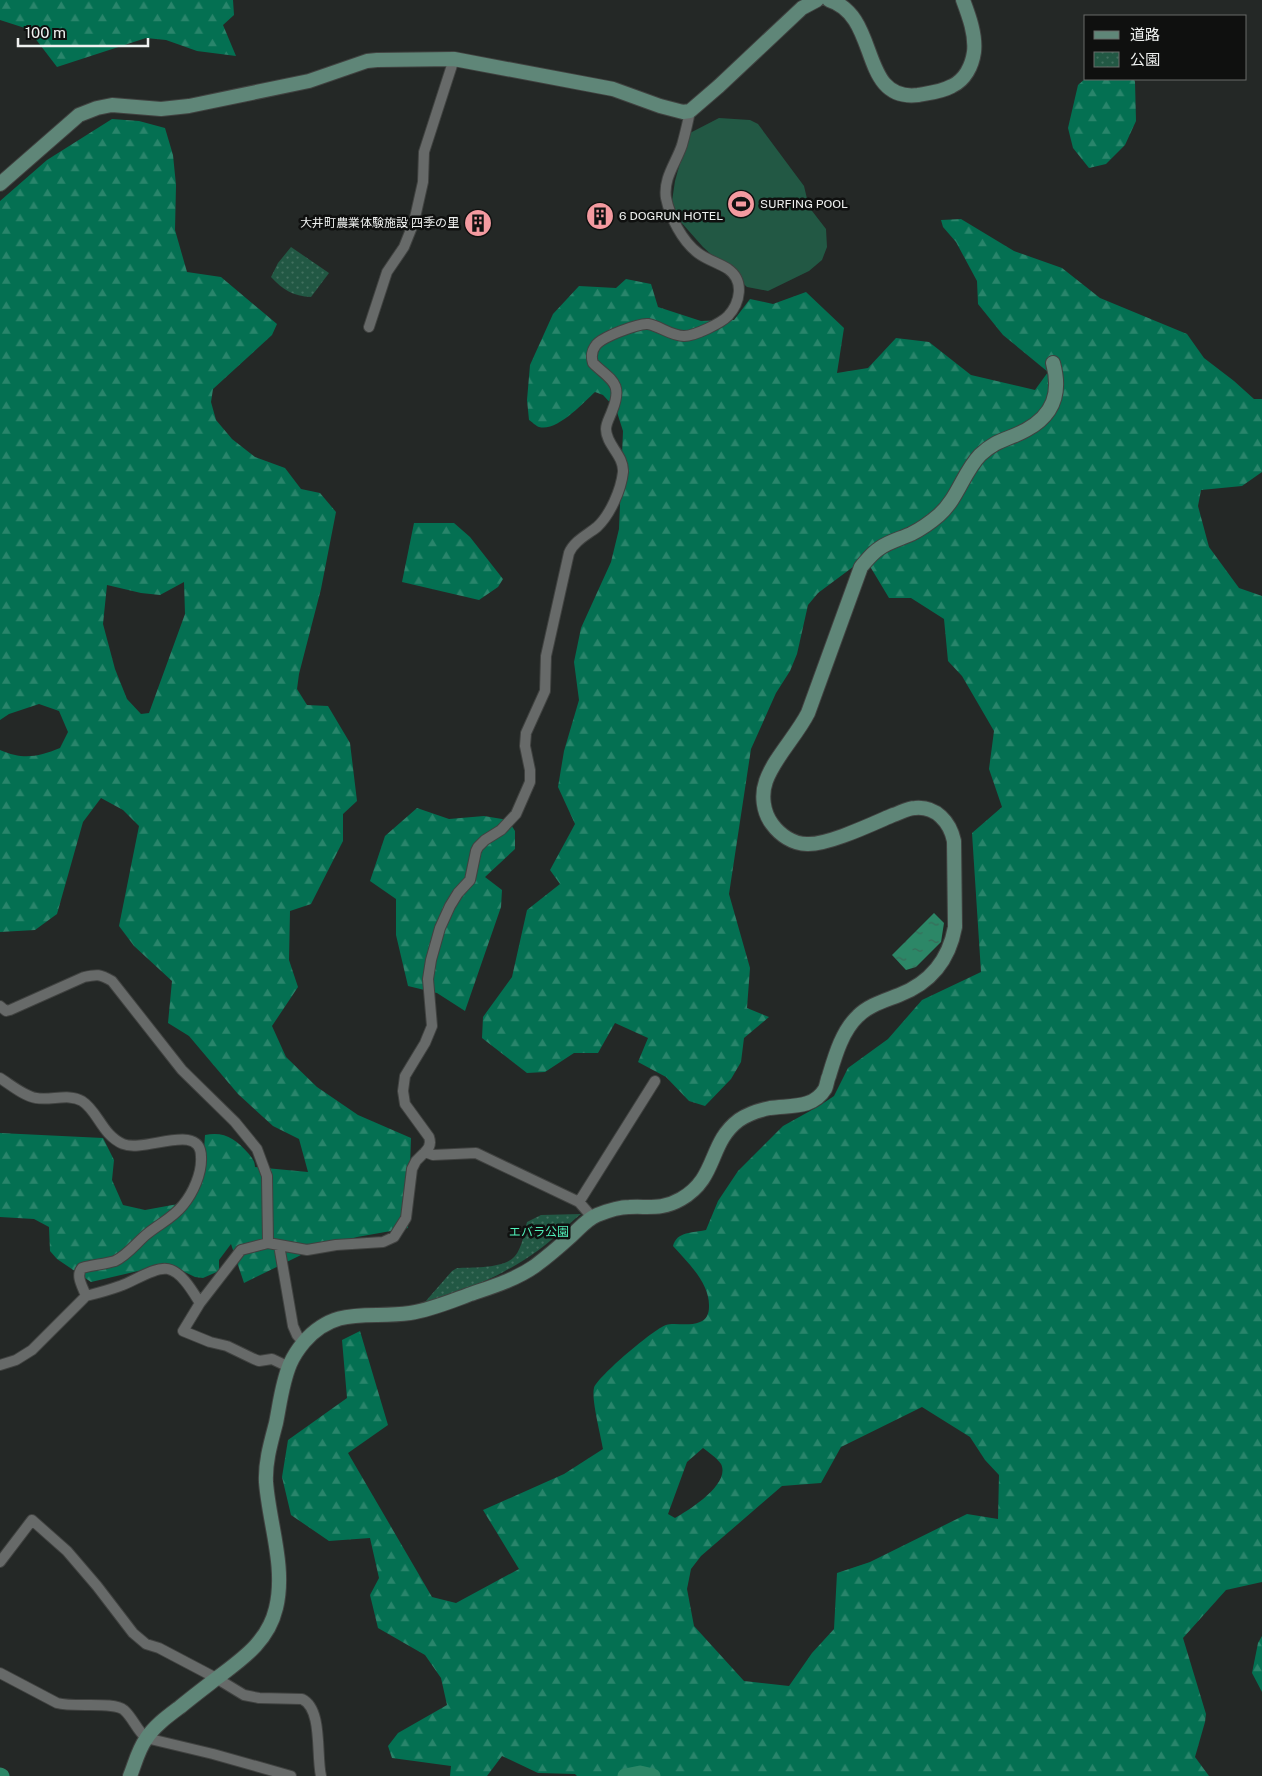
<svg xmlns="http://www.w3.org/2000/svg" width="1262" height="1776" font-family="'Public Sans','Noto Sans JP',sans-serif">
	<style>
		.forest { fill: url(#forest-firs); fill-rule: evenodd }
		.park { fill: url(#park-dots) }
		.garden { fill: #225844 }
		.water { fill: url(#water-ripples) }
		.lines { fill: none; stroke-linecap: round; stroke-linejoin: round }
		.river { stroke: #2c8767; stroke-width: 15 }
		.street-casing { stroke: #404240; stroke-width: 12 }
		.secondary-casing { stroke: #404240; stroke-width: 16 }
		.street { stroke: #676a69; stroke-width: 10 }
		.secondary { stroke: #5f8678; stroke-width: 14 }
		.labels { text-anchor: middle; stroke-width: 5; stroke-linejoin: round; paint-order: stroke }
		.poi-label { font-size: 12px; fill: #eff1f0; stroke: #0f100f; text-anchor: start }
		.park-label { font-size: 12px; fill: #51f1ba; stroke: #0f100f }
	</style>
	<defs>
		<pattern id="forest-firs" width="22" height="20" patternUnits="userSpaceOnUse" patternTransform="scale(1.25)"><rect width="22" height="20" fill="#047052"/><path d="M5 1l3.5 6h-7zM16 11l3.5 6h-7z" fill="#29856b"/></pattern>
		<pattern id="park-dots" width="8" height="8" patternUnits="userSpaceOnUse" patternTransform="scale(1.25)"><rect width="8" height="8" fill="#225844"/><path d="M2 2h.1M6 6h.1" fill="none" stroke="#42705f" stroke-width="1.8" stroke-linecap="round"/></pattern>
		<pattern id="water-ripples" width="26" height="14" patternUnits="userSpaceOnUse" patternTransform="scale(1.25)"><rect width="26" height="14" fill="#2c8767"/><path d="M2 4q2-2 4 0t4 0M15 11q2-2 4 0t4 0" fill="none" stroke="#396b59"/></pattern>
	</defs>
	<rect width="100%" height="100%" fill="#242826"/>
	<path class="forest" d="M0,0H233L234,15L223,25L236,56L197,51L166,40L146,38L57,67L28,29L0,20Z
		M1086,78L1134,79L1135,82L1136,121L1125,145L1106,164L1089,168L1073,148L1068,128L1078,85Z
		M112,119L139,121L165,128L173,155L176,185L175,230L187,272L221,277L277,324L272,335L213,389L211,402L216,420L232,439L255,457L285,468L301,489L320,493L336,512L321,589L299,674L297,689L307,705L328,706L350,743L357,801L343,814V841L311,904L290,911L289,960L298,987L272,1026L286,1057L317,1087L358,1115L411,1138L408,1228L357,1237L301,1255L244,1283L231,1244L219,1260V1271L203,1278L195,1277L168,1264L91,1282L57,1259L50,1251L49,1227L34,1219L0,1217V1133L103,1138L114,1160L112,1180L123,1205L145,1210L178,1204L202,1178L205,1135C224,1131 236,1139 248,1153C252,1158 255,1161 255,1167L308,1172L299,1139L273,1126L238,1094L189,1036L168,1023L172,981L134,946L119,926L139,826L123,810L101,798L83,822L57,914L35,930L0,932V750C23,760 38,757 60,748L68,732L59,711L39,704L9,714L0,720V201L47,160ZM184,582L185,614L149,713L141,714L127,699L115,669L103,624L107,585L141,593L160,595Z
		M961,219L1014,251L1062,268L1100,298L1187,334L1204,358L1234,381L1254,399H1262V472L1242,486L1201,490L1198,506L1209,547L1239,588L1262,596V1582L1226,1590L1183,1638L1206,1714L1205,1722L1195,1757L1209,1776H577L575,1774L538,1773L502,1756L487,1776H450L451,1766L392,1758L388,1746L398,1733L447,1705L441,1678L425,1655L378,1628L370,1595L379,1578L370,1538L329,1541L291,1515L282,1477L288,1440L347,1398L342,1340L360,1331L388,1425L348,1453L432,1597L456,1603L519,1569L483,1510L564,1474L603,1449C601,1436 591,1399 594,1388C598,1376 654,1329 666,1325C675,1322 687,1327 700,1322C706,1320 709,1314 709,1307C710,1283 688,1263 673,1246C677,1231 693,1233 706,1230L718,1201L738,1171L783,1126L819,1106L834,1096L848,1068L888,1039L922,1000L981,972L972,833L1002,807L989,769L994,731L962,676L948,661L944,619L911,598H889L865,558L818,593L808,605L797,654L790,671L776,693L751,749L729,894L750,968L747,1008L769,1017L744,1038L741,1062L731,1079L705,1106L689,1101L666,1077L638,1062L648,1038L615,1023L598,1053H574L545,1072L527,1073L482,1038L483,1017L512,977L527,910L560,884L550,870L575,824L558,787L564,751L579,700L574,662L581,628L611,562L619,529L623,431L616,409L603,395L595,392C583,403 557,432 539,427C536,426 532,422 529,420L527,400L530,365L553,314L579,286L616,288L626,279L651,284L658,307L701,321L734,320L750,299L773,304L806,292L844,328L837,373L868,368L896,338L929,342L971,375L1035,390L1048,372L1003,335L978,304L977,281L956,242L943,227L941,220ZM922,1407L970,1437L985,1460L999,1475L998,1519L967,1514L870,1562L837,1573L834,1629L812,1653L789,1686L744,1681L694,1626L687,1589L691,1569L701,1556L782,1486L821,1483L841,1447ZM703,1448C708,1452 717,1458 721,1464C731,1484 689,1510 675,1518L668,1514L687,1462Z
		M414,523H454L470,537L503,579L498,587L479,600L402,582Z
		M417,808L449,819L484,816L508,820L515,831V849L485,877L502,890L501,907L465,1011L437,993L408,986L396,935V899L370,881L385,836Z
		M1262,1636V1692L1252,1673L1258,1643Z"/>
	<path class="park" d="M291,247L329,273L311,297C293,296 283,290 271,277L278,263Z
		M581,1214C567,1225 554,1239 540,1249C506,1274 465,1292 425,1302L452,1271L457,1268C473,1267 504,1269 515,1256C522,1248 524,1233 527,1222L541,1215Z"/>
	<path class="garden" d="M719,118L750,120L758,124L804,186L809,207L826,229L827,247L822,260L809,271L768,291L747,287L703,247L680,221L672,201L675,181L688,134Z"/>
	<path class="water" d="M934,913L944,923L941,942L916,967L906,970L892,955Z"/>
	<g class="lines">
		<path class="river" d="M0,1775L2,1776
			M625,1776L640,1773L653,1776"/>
		<g class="street-casing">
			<path id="street" d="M369,327L387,272L404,247L414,222L423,182L424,152L454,59
				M0,1006L6,1011L10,1010L84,977C97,974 100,974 112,981L182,1070L235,1122L257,1149L267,1176L268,1243
				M0,1078C11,1085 24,1096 36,1098C50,1101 69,1093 82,1101C98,1111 102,1135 123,1144C145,1153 201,1121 201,1157C202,1173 193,1193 183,1205C173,1218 159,1224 147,1234C137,1242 128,1255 115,1261C105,1264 92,1265 82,1268C75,1276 83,1287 86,1296L32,1350L16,1360L0,1365
				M579,1202L655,1081
				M592,1217L579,1202L476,1153L433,1155L425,1152C430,1148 431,1143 429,1137L405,1104L403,1091L405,1076L425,1043L432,1026L428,979L431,960L440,928L450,906L458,893L470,880L476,851L478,847L485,840L501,830L516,814L530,782V770L525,746L526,733L545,691L546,656L569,553C574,541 587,535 597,527C610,515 621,490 623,472C624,455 606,445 606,429C606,423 610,417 612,411C624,382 610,380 593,363C591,357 592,350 596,345C602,337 639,323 648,324C660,326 671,336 684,336C695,336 721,323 728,316C740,303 745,281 728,269C719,263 707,260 698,253C682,241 670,217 666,198C663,178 676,163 682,145C685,134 688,122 690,111
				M279,1245L293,1326L297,1335L303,1342
				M86,1296C98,1293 109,1290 120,1286C133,1282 155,1266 168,1269C182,1272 193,1292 200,1303
				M289,1367L272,1359L259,1361L254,1359L227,1346L210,1342L183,1331L200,1303L241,1250L268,1243L307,1250L336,1245L383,1242L394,1237L406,1218L412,1169L416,1161L425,1152
				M0,1562L32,1520L67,1551L97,1586L133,1633L146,1644L159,1648L216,1678L244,1695L259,1698L302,1699C323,1709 316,1755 321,1776
				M0,1673L57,1703C75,1708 113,1701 124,1710C133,1718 136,1729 146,1738L213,1754L291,1776"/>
		</g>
		<g class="secondary-casing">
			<path id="secondary" d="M829,0C881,16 858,102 918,95C930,93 941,92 952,86C965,80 972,66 974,52C976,35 969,16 963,0
				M0,184L79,115L97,108L112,105L161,109L189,106L309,81L367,61L377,60L454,59L613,89L660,106L683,112L690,111L719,86L802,8L817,0
				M130,1776C135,1764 138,1750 146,1739C154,1726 168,1716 180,1707C192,1697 204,1688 217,1678C242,1659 268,1642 276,1608C286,1567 269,1523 266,1482C265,1462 271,1442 276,1423C280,1403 282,1383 290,1364C293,1357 299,1348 304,1342C336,1305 369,1319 410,1313C430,1310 449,1302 468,1295C491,1287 515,1280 535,1266C547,1257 560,1246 571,1236C579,1229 587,1219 597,1215C607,1211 618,1207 629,1207C649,1206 662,1210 681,1199C718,1178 708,1143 739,1120C748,1114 760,1110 770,1108C790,1105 813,1109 825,1089C827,1085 827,1080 829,1076C835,1056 842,1031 858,1016C869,1005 884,1001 899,995C930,983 949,960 955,927L954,841C950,822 936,806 915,808C907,808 900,813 893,815C872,824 828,845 807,844C793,844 780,835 772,824C763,812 761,795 766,781C774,758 797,735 808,713L861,567C867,560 872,553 880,548C890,541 900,539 911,534C921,529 931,522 939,515C958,498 963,473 980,455C997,439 1008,440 1026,430C1054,415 1061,392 1053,363"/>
		</g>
		<use href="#street" class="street"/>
		<use href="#secondary" class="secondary"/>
	</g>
	<defs>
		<g id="stadium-disc" transform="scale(1.4375)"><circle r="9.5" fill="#f49aa0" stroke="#0f100f"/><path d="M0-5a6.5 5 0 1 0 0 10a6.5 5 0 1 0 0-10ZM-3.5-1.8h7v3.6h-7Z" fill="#111"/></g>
		<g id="building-disc" transform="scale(1.4375)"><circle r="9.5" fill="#f49aa0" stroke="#0f100f"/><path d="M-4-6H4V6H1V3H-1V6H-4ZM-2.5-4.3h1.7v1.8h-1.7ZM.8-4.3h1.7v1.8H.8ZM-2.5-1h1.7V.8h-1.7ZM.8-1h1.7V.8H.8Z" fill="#111"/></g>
	</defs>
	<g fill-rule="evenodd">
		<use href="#stadium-disc" x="741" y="204"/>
		<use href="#building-disc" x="600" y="216"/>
		<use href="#building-disc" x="478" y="223"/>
	</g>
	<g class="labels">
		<g class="poi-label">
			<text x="760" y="208">SURFING POOL</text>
			<text x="619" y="220">6 DOGRUN HOTEL</text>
			<text x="459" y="227" text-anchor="end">大井町農業体験施設 四季の里</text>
		</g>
		<g class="park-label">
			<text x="539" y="1236">エバラ公園</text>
		</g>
	</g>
	<rect x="1084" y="15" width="162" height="65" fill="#0f100f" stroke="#696a69"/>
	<rect x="1094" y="31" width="25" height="8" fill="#5f8678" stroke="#696a69"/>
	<text x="1130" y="40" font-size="15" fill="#eff1f0">道路</text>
	<rect x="1094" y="52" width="25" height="15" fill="url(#park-dots)" stroke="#696a69"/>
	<text x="1130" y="65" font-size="15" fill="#eff1f0">公園</text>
	<path d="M18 38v8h130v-8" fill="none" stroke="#eff1f0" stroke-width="2.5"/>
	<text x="25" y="38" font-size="15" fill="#eff1f0" stroke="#0f100f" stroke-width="4" paint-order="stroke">100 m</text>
</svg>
